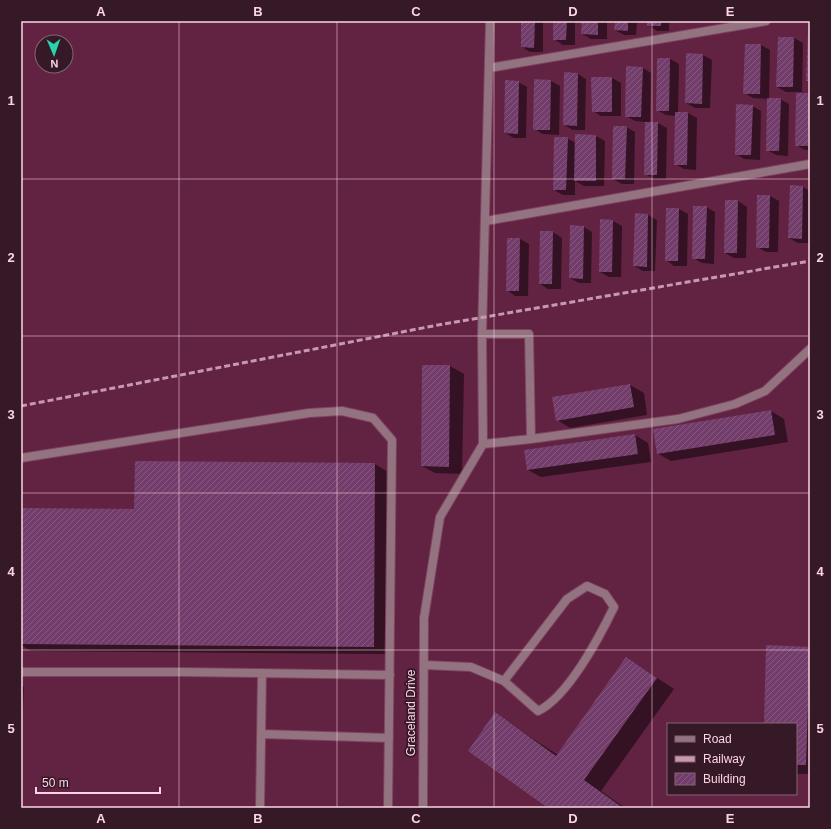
<svg xmlns="http://www.w3.org/2000/svg" width="831" height="829" font-family="Helvetica,sans-serif">
	<style>
		.shadow { fill: #0007 }
		.building { fill: url(#building-hatch) }
		.lines { fill: none; stroke-linecap: round; stroke-linejoin: round }
		.service-casing { stroke: #7e425f; stroke-width: 10 }
		.minor-casing { stroke: #7e425f; stroke-width: 10 }
		.service { stroke: #937380; stroke-width: 8 }
		.minor { stroke: #937380; stroke-width: 8 }
		.rail { stroke: #c898ad; stroke-width: 3; stroke-dasharray: 6 3; stroke-linecap: butt }
		.grid { fill: none; stroke: #fcd4e4; stroke-width: 1; stroke-opacity: 0.55 }
		.labels { text-anchor: middle; stroke-width: 3.5; stroke-linejoin: round; paint-order: stroke }
		.street-label { font-size: 12px; fill: #fcd4e4; stroke: #361926 }
		.neatline { fill: none; stroke: #fcd4e4; stroke-width: 1.5 }
		.grid-label { font-size: 13px; text-anchor: middle; font-weight: bold; fill: #fcd4e4 }
	</style>
	<defs>
		<pattern id="building-hatch" width="6" height="6" patternUnits="userSpaceOnUse"><rect width="6" height="6" fill="#723d6b"/><path d="M-1 1l2-2M0 6l6-6M5 7l2-2" fill="none" stroke="#875880"/></pattern>
	</defs>
	<rect width="100%" height="100%" fill="#622242"/>
	<path class="shadow" d="M522,21H543V52H530L522,47Z
		M554,21H575V45H563L554,39Z
		M583,21H607V39H591L582,34Z
		M616,21H637L636,35H624L615,30Z
		M648,21H669V31H657L648,25Z
		M681,21H699V22H683Z
		M779,38H794L803,43L802,92H786L777,87Z
		M746,45H761L770,50L769,99H780L789,104L788,156L776,155L767,150L768,99L753,98L744,93Z
		M703,55L712,60L710,108H695L686,103Z
		M658,59H670L679,64L678,113H688L697,118L696,170L684,169L675,164L676,116L666,115L657,110Z
		M643,68L651,73L650,123H658L667,128L666,179H654L645,174L646,122L635,121L626,116Z
		M578,74L586,79L585,130H573L564,125Z
		M612,78L621,83V116H601L593,111Z
		M551,81L560,86L559,135L543,134L534,129Z
		M518,82L527,87L526,138H514L505,133Z
		M809,94L810,150H805L796,145Z
		M752,106L761,111L760,160L744,159L736,154Z
		M626,127L635,132L634,184H622L613,179Z
		M576,135L596,136L605,141L604,186H584L575,181V195H563L554,190L567,138L576,143Z
		M803,187L810,191V243H798L789,238Z
		M770,196L779,201L778,252H766L757,247Z
		M726,201H738L747,207L746,258H734L725,253Z
		M706,207L715,212L714,264L702,263L693,258Z
		M679,209L688,214L687,266H674L666,260Z
		M648,215L657,220L655,271H643L634,266Z
		M613,221L622,226L621,277H609L600,272Z
		M584,227L592,232L591,283H579L570,278Z
		M553,232L562,238L561,289H548L540,284Z
		M520,239L529,244L528,296H515L507,290Z
		M423,366H450L464,374L462,474L435,473L422,466Z
		M630,385L644,393L647,415L570,428L557,420Z
		M771,411L784,419L788,442L671,461L657,453Z
		M635,435L648,443L651,462L541,477L528,470Z
		M375,464L388,472L387,654L31,651L21,645V509L135,510Z
		M810,648V774H796V724H765Z
		M627,658L674,689L601,791L625,808H550L495,714L558,755Z
		M21,686L24,687L22,729L21,728Z"/>
	<path class="building" d="M521,21H535L534,48L521,47Z
		M553,21H567L566,40H553Z
		M582,21H598V35L581,34Z
		M615,21H628V31L614,30Z
		M647,21H661V26H647Z
		M808,31H810V81H806Z
		M778,37H794L793,87H776Z
		M745,44H761L760,94H743Z
		M686,53L703,54L702,104L685,103Z
		M657,58H670L669,111H656Z
		M626,66L643,67L641,117H625Z
		M564,72L578,73L577,126L563,125Z
		M591,77H612V112H592Z
		M534,79L551,80L550,130H533Z
		M505,80L519,81L518,134L504,133Z
		M796,93H810L808,146H795Z
		M767,98H781L779,151H766Z
		M736,104L753,105L751,155H735Z
		M675,112H688L687,165H674Z
		M645,122H658L657,175H644Z
		M613,126H627L625,179H612Z
		M575,134L596,135V181H574Z
		M554,137H568L566,190H553Z
		M790,185L803,186L802,239L788,238Z
		M757,195H770L769,248H756Z
		M725,200H738L737,253H724Z
		M693,206H707L705,259H692Z
		M666,208H679L678,261H665Z
		M635,213L648,214L647,267L633,266Z
		M600,219L613,220L612,272H599Z
		M570,225L584,226L583,279L569,278Z
		M540,231H553L552,284H539Z
		M507,238H520L519,291H506Z
		M422,365H450L449,467L421,466Z
		M630,384L634,407L556,421L552,397Z
		M771,410L775,435L657,454L653,429Z
		M635,434L638,454L527,470L524,450Z
		M135,461L375,463L374,647L21,644V508L134,509Z
		M766,645L810,647L806,765H796V724H764Z
		M626,657L657,678L584,780L623,808H548L468,751L495,712L556,756Z"/>
	<g class="lines">
		<g class="service-casing">
			<path id="service" d="M489,68L766,21
				M486,221L810,164
				M482,334L490,21
				M531,439L678,419L735,404L765,391L810,349
				M21,458L309,413L342,411L373,418L392,440L388,808
				M424,618L440,517L483,444L531,439L529,334H482L483,444
				M424,665L471,667L504,681L567,599L587,586L605,594L614,607C600,636 568,697 538,711L504,681
				M21,672H181L390,675
				M261,734L389,738
				M260,808L262,673"/>
		</g>
		<g class="minor-casing">
			<path id="minor" d="M423,808L424,618"/>
		</g>
		<use href="#service" class="service"/>
		<use href="#minor" class="minor"/>
		<path class="rail" d="M21,406L438,325L810,261"/>
	</g>
	<path class="grid" d="M179,21V808M337,21V808M494,21V808M652,21V808M21,179H810M21,336H810M21,493H810M21,650H810"/>
	<g class="labels">
		<g class="street-label">
			<text transform="translate(411 713) rotate(-90)" y="4">Graceland Drive</text>
		</g>
	</g>
	<rect width="831" height="829" fill="none" stroke="#361926" stroke-width="44"/>
	<rect x="667" y="723" width="130" height="72" fill="#361926" stroke="#856472"/>
	<rect x="675" y="736" width="20" height="6" fill="#937380" stroke="#856472"/>
	<text x="703" y="743" font-size="12" fill="#fcd4e4">Road</text>
	<rect x="675" y="756" width="20" height="6" fill="#c898ad" stroke="#856472"/>
	<text x="703" y="763" font-size="12" fill="#fcd4e4">Railway</text>
	<rect x="675" y="773" width="20" height="12" fill="url(#building-hatch)" stroke="#856472"/>
	<text x="703" y="783" font-size="12" fill="#fcd4e4">Building</text>
	<g transform="translate(54 54) rotate(178)"><circle r="19" fill="#361926" stroke="#856472"/>
	<path d="M0-3L7 15L0 10L-7 15Z" fill="#27d5ad"/>
	<text y="-6" font-size="11" font-weight="bold" text-anchor="middle" fill="#fcd4e4">N</text>
	</g>
	<path d="M36 787v6h124v-6" fill="none" stroke="#fcd4e4" stroke-width="2"/>
	<text x="42" y="787" font-size="12" fill="#fcd4e4" stroke="#361926" stroke-width="3" paint-order="stroke">50 m</text>
	<rect x="22" y="22" width="787" height="785" class="neatline"/>
	<g class="grid-label">
		<text x="101" y="16">A</text>
		<text x="258" y="16">B</text>
		<text x="416" y="16">C</text>
		<text x="573" y="16">D</text>
		<text x="730" y="16">E</text>
		<text x="11" y="105">1</text>
		<text x="820" y="105">1</text>
		<text x="11" y="262">2</text>
		<text x="820" y="262">2</text>
		<text x="11" y="419">3</text>
		<text x="820" y="419">3</text>
		<text x="11" y="576">4</text>
		<text x="820" y="576">4</text>
		<text x="11" y="733">5</text>
		<text x="820" y="733">5</text>
		<text x="101" y="823">A</text>
		<text x="258" y="823">B</text>
		<text x="416" y="823">C</text>
		<text x="573" y="823">D</text>
		<text x="730" y="823">E</text>
	</g>
</svg>
